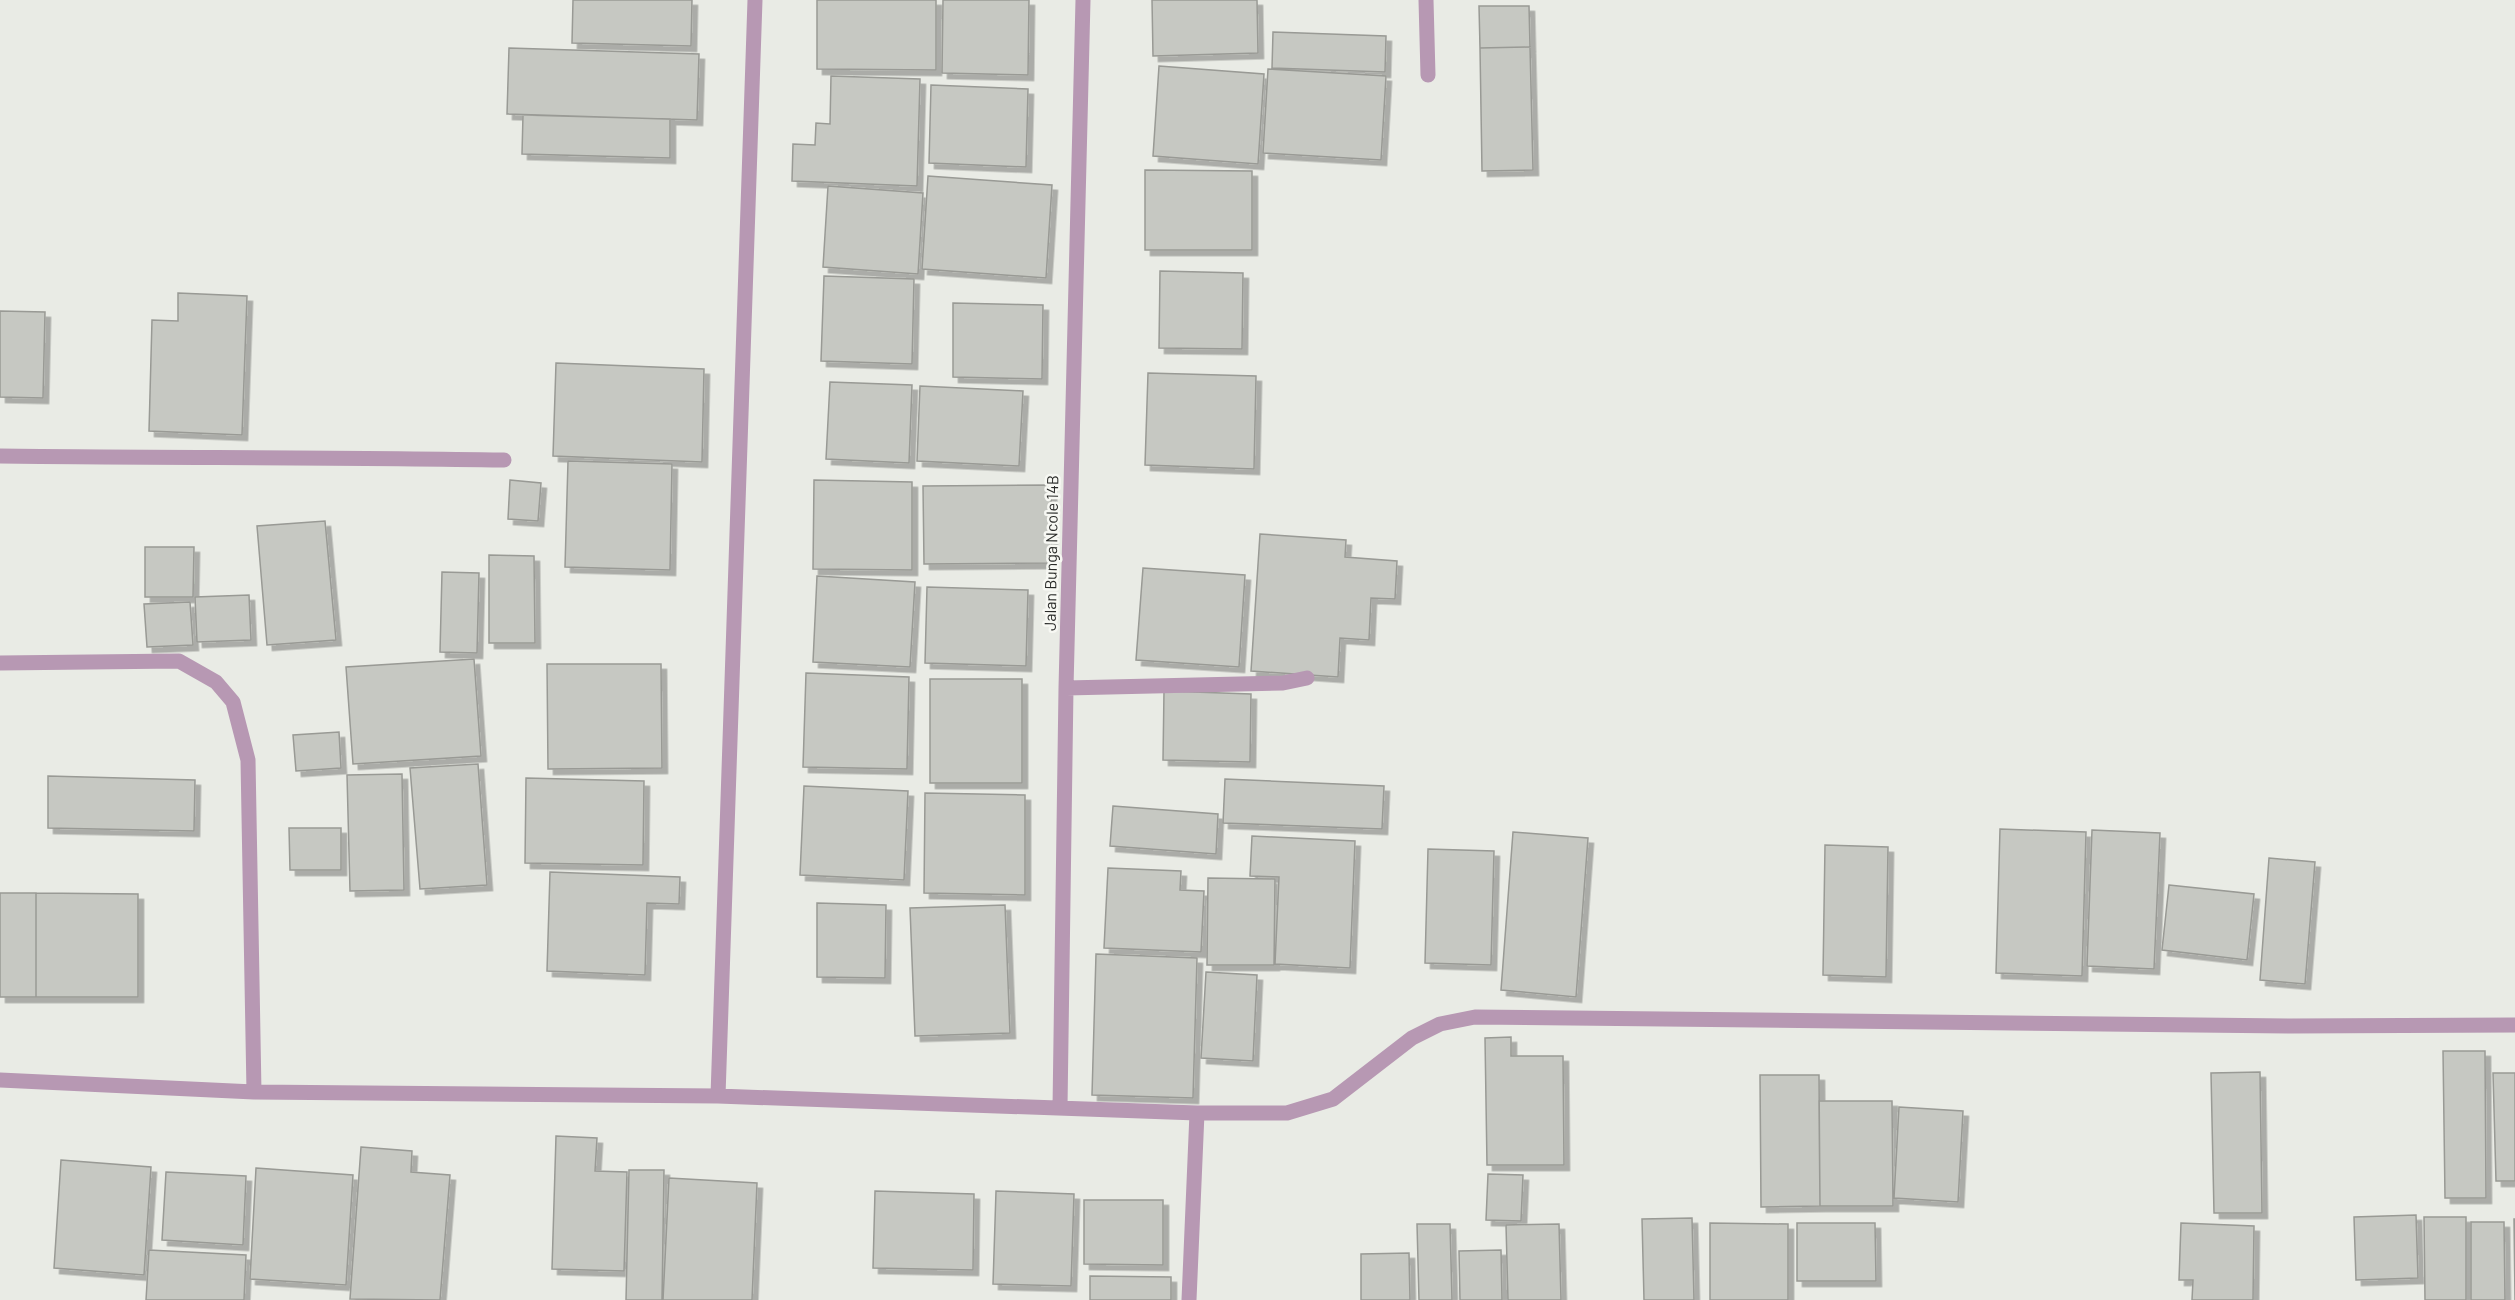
<svg xmlns="http://www.w3.org/2000/svg" width="2515" height="1300" font-family="Barlow,sans-serif">
	<style>
		.building { fill: #c6c8c2; stroke: #999a95; stroke-width: 1.5; filter: url(#shadow) }
		.lines { fill: none; stroke-linecap: round; stroke-linejoin: round }
		.street { stroke: #b798b3; stroke-width: 15 }
		.labels { text-anchor: middle; stroke-width: 5; stroke-linejoin: round; paint-order: stroke }
		.street-label { font-size: 16px; fill: #292a28; stroke: #f7f8f3 }
	</style>
	<defs>
		<filter id="shadow"><feDropShadow dx="5.5" dy="5.5" stdDeviation="0" flood-color="#0004"/></filter>
	</defs>
	<rect width="100%" height="100%" fill="#e9ebe5"/>
	<path class="building" d="M573,0H692L691,46L572,43Z
		M817,0H936V70L817,69Z
		M943,0H1029L1028,75L942,73Z
		M1152,0H1257L1258,53L1153,56Z
		M1479,6H1529L1530,47L1480,48Z
		M1273,32L1386,36L1385,72L1272,68Z
		M1530,47L1533,170L1482,171L1480,48Z
		M509,48L699,54L697,120L507,114Z
		M1159,66L1264,74L1258,164L1153,156Z
		M1268,69L1386,76L1381,160L1263,153Z
		M831,76L920,79L917,186L792,181L793,144L815,145L816,123L830,124Z
		M931,85L1028,89L1026,167L929,163Z
		M523,115L670,119V158L522,154Z
		M1145,170L1252,171V250H1145Z
		M928,176L1052,185L1046,278L922,269Z
		M828,186L923,193L918,274L823,267Z
		M1160,271L1243,273L1242,349L1159,348Z
		M824,276L914,279L912,364L821,361Z
		M178,293L247,296L242,435L149,431L152,320L178,321Z
		M953,303L1043,305L1042,379L953,377Z
		M0,311L45,312L43,398L0,397Z
		M556,363L704,369L702,462L553,456Z
		M1148,373L1256,376L1254,469L1145,465Z
		M830,382L912,385L909,463L826,459Z
		M920,386L1023,391L1019,466L917,461Z
		M568,461L672,464L670,570L565,567Z
		M510,480L541,483L538,521L508,519Z
		M814,480L912,482V570L813,569Z
		M1051,485L1052,563L924,564L923,486Z
		M325,521L336,640L267,645L257,526Z
		M1260,534L1346,540L1345,557L1397,561L1395,599L1371,598L1369,640L1340,638L1338,677L1251,671Z
		M145,547H194L193,597H145Z
		M489,555L534,556L535,643H489Z
		M1143,568L1245,575L1239,667L1136,660Z
		M442,572L479,573L477,653L440,652Z
		M817,576L915,582L910,667L813,662Z
		M927,587L1028,590L1026,666L925,663Z
		M249,595L251,640L197,642L195,597Z
		M190,602L193,645L147,647L144,604Z
		M474,659L481,756L353,764L346,667Z
		M547,664H661L662,768L548,769Z
		M806,673L909,677L907,769L803,767Z
		M930,679H1022V783H930Z
		M1164,691L1251,694L1250,762L1163,760Z
		M339,732L341,768L296,771L293,735Z
		M478,764L487,885L420,889L410,768Z
		M402,774L404,890L350,891L347,775Z
		M48,776L195,780L194,831L48,828Z
		M526,778L644,781L643,865L525,863Z
		M1225,779L1384,786L1382,829L1223,823Z
		M804,786L908,791L904,880L800,875Z
		M925,793L1025,795V895L924,893Z
		M1113,806L1218,814L1216,854L1110,846Z
		M289,828H341V870H290Z
		M2000,829L2086,832L2082,976L1996,973Z
		M2092,830L2160,833L2154,969L2087,966Z
		M1513,832L1588,838L1576,997L1501,990Z
		M1252,836L1355,841L1350,968L1275,964L1279,877L1250,876Z
		M1825,845L1888,847L1886,977L1823,975Z
		M1428,849L1494,851L1491,965L1425,963Z
		M2269,858L2315,862L2305,984L2260,980Z
		M1108,868L1181,871L1180,890L1204,891L1201,952L1104,948Z
		M550,872L680,877L679,904L647,903L645,975L547,971Z
		M1208,878L1275,879L1274,965H1207Z
		M2169,885L2254,894L2247,960L2162,950Z
		M0,893H36V997H0Z
		M36,893L138,894V997H36Z
		M817,903L886,905L885,978L817,977Z
		M1005,905L1010,1033L915,1036L910,908Z
		M1096,954L1197,958L1193,1098L1092,1095Z
		M1206,972L1257,975L1253,1061L1201,1058Z
		M1511,1037V1056H1563L1564,1165H1487L1485,1038Z
		M2443,1051H2485L2486,1198H2445Z
		M2260,1072L2262,1213H2214L2211,1073Z
		M2493,1073H2515V1181H2496Z
		M1760,1075H1819L1820,1206L1761,1207Z
		M1819,1101H1892L1893,1206H1820Z
		M1899,1107L1963,1111L1958,1202L1894,1198Z
		M556,1136L597,1138L595,1171L627,1172L624,1271L552,1269Z
		M361,1147L412,1151L411,1172L450,1175L440,1300L350,1299Z
		M61,1160L151,1167L144,1275L54,1268Z
		M256,1168L353,1175L346,1285L250,1279Z
		M629,1170H664L662,1300H626Z
		M166,1172L246,1176L243,1245L162,1240Z
		M1488,1174L1523,1175L1521,1221L1486,1220Z
		M669,1178L757,1183L752,1300H663Z
		M875,1191L974,1194L973,1270L873,1268Z
		M996,1191L1074,1194L1071,1286L993,1284Z
		M1084,1200H1163V1265L1084,1264Z
		M2416,1215L2418,1278L2356,1280L2354,1217Z
		M2424,1217H2466V1300H2425Z
		M1692,1218L1694,1300H1644L1642,1219Z
		M2514,1219H2515V1300Z
		M2471,1222H2504L2505,1300H2471Z
		M1710,1223L1788,1224V1300H1710Z
		M1797,1223H1875L1876,1281H1797Z
		M2181,1223L2254,1226L2253,1300H2192L2193,1280H2179Z
		M1417,1224H1450L1452,1300H1419Z
		M1559,1224L1561,1300H1508L1506,1225Z
		M149,1250L246,1255L244,1300H146Z
		M1501,1250L1502,1300H1460L1459,1251Z
		M1409,1253L1410,1300H1361V1254Z
		M1090,1276L1171,1277V1300H1090Z"/>
	<g class="lines">
		<path class="street" d="M1426,0L1428,75
			M0,456C168,458 336,457 504,460
			M0,663L179,661L216,682L233,702L248,760L254,1092
			M1066,688L1283,683L1307,678
			M0,1080L254,1092L718,1096L1197,1113H1287L1333,1099L1412,1038L1440,1024L1475,1017L2291,1026L2515,1025
			M718,1096L755,0
			M1060,1108L1066,688L1083,0
			M1189,1300L1197,1113"/>
	</g>
	<g class="labels">
		<g class="street-label">
			<text transform="translate(1051 553) rotate(-89)" y="6">Jalan Bunga Ncole 14B</text>
		</g>
	</g>
</svg>
